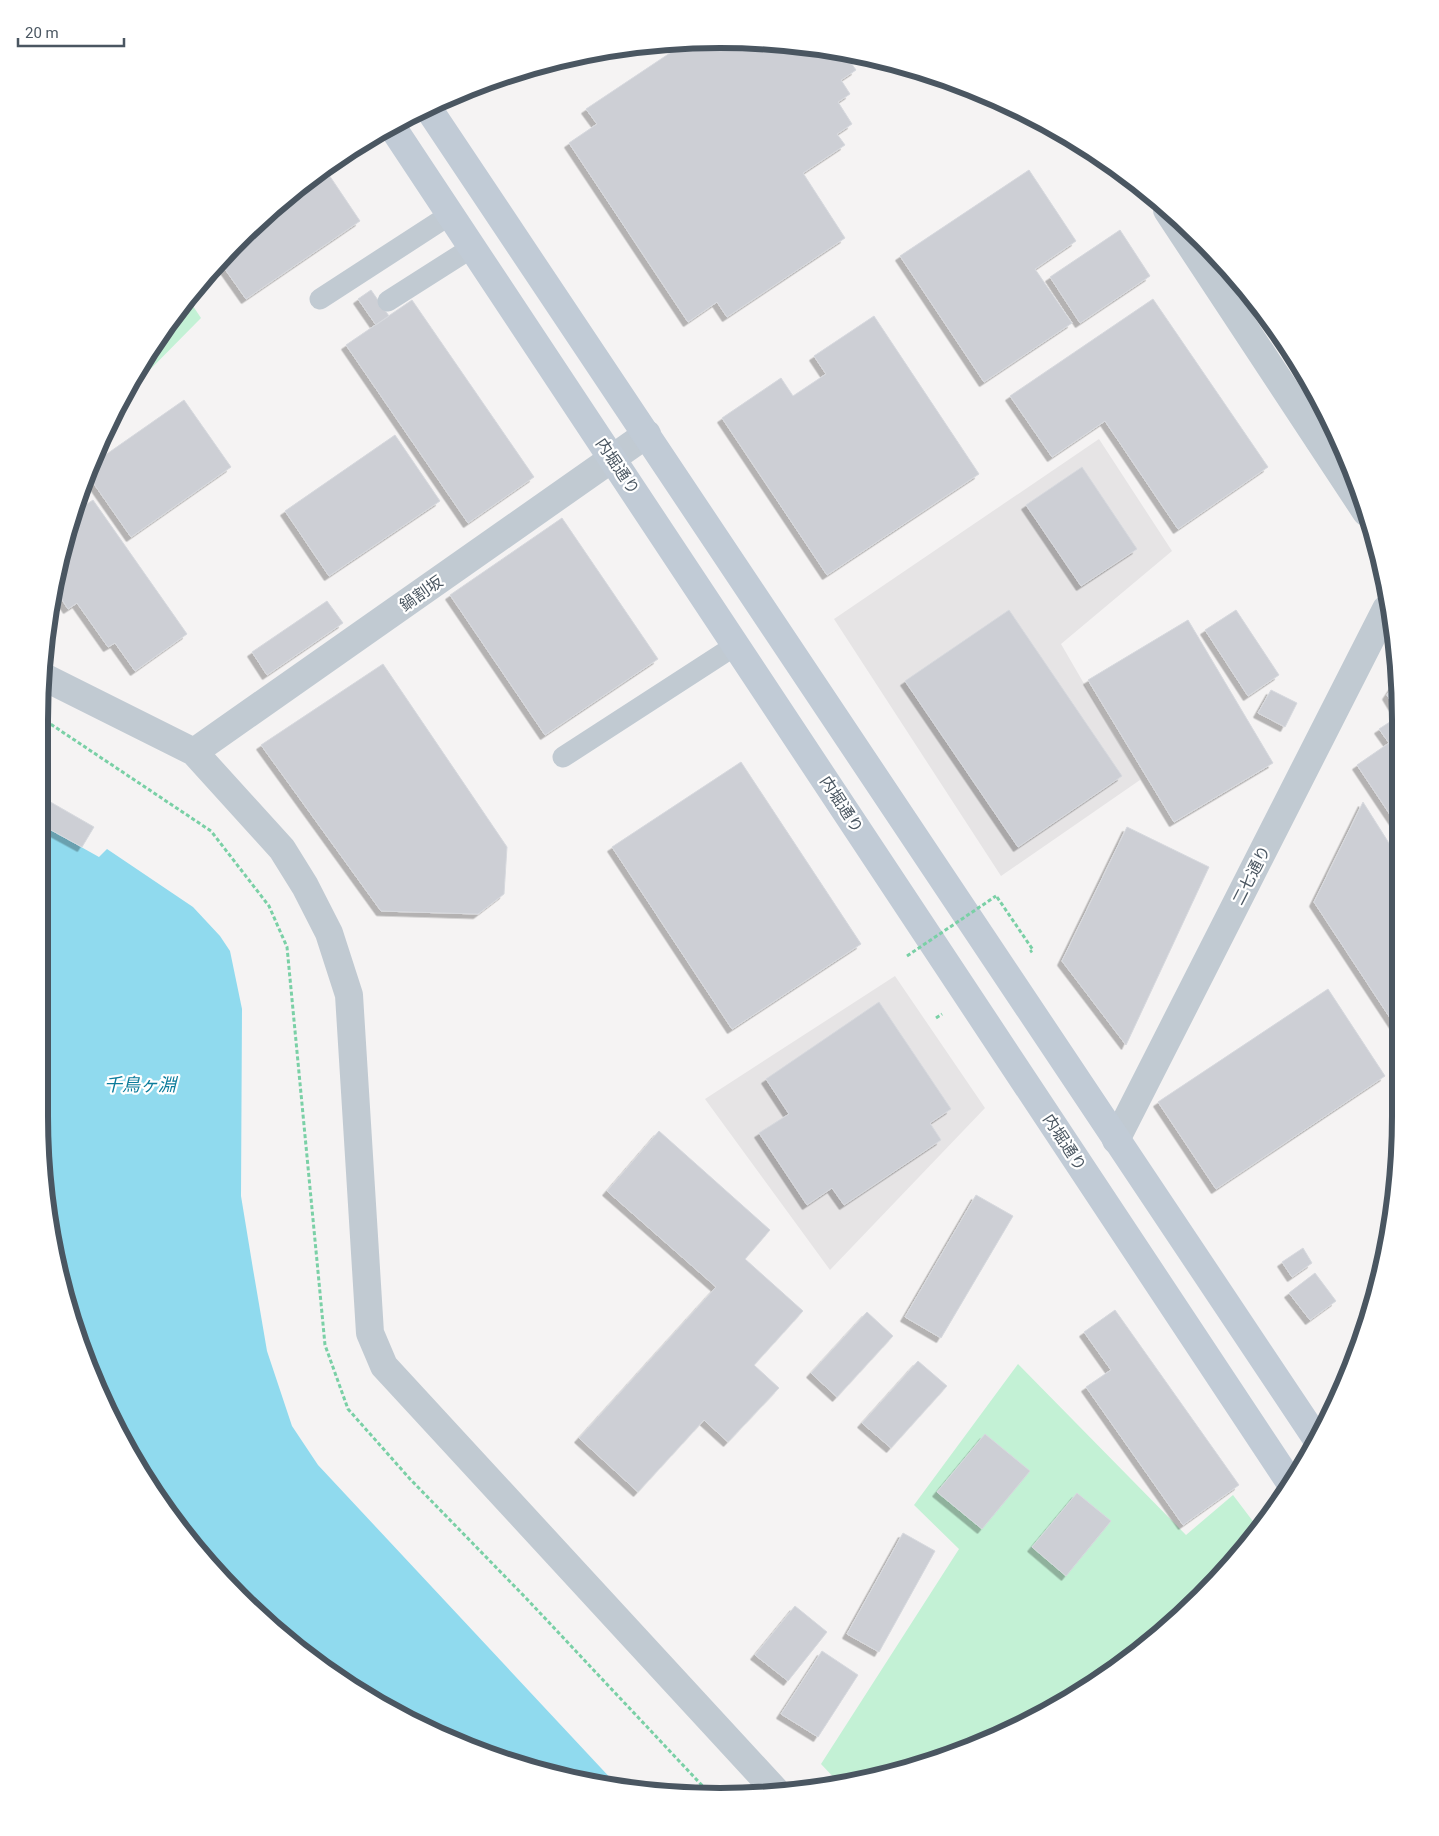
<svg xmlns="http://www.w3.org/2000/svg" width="1439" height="1836" font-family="Roboto,'Noto Sans JP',sans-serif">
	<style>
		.education { fill: #e6e4e5 }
		.green { fill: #c3f1d5 }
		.water { fill: #90daee }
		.building { fill: #cdcfd5; stroke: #d7d9de; filter: url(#shadow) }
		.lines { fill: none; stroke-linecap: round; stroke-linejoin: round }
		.path { stroke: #7ad0a6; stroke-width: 3; stroke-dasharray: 4 2.5; stroke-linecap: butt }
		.service { stroke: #c1cad2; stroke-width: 21 }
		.minor { stroke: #c1cad2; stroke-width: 28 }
		.tertiary { stroke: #c1cad2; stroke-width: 28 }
		.secondary { stroke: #c1cbd6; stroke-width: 28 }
		.path-bridge { stroke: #7ad0a6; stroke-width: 3; stroke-dasharray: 4 2.5; stroke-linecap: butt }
		.labels { text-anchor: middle; stroke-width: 4.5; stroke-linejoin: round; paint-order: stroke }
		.street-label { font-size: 16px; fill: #4a5661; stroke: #fff }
		.water-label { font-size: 18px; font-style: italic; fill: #0c7c9b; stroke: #fff }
		.rim { fill: none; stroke: #4a5661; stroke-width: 6 }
	</style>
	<defs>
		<filter id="shadow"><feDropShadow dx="-4.5" dy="4.5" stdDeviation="0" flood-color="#0004"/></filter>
	</defs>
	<rect width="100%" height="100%" fill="#f5f3f3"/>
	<path class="education" d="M1099,439L1172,551L1061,644L1140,780L1001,876L834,619Z
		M895,976L985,1108L830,1270L705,1099Z"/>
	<path class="green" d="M187,297L201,318L121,399L130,379Z
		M1018,1364L1186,1535L1233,1495L1258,1528L1201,1598L1060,1706L896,1774L838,1782L821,1764L959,1549L914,1505Z"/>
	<path class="water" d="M40,824L99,857L107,849L193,907L220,936L230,951L242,1009L241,1196L253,1269L267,1351L292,1426L318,1465L615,1783L544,1774L379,1706L238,1598L130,1457L62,1293L39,1116Z"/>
	<path class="building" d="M764,40L848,54L846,56L856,70L841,80L850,94L838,102L852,124L837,134L845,145L803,173L845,238L727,317L717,302L688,322L569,143L597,124L586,109L685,43Z
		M325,169L360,221L246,299L220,262L271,207Z
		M1029,170L1076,241L1035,269L1072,323L984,382L900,256Z
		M1120,230L1150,276L1080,323L1050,277Z
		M371,290L389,316L376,325L358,299Z
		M1153,299L1268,467L1178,529L1105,421L1052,457L1010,396Z
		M412,300L534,477L468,523L346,345Z
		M874,316L979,474L827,575L722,418L781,378L793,396L826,374L814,356Z
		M184,400L231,467L131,537L87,474L91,465Z
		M395,435L440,501L329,576L285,511Z
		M1082,467L1137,549L1081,586L1026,505Z
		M93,500L187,634L135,671L115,643L108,647L77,603L68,609L57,592L72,514Z
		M562,518L658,659L545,735L450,595Z
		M327,601L343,623L267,675L252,652Z
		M1009,610L1122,776L1018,847L905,681Z
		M1236,610L1279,675L1248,696L1205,630Z
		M1188,620L1273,763L1174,822L1088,680Z
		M383,664L507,847L504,894L478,914L381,911L261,745Z
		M1399,677V709L1396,710L1387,695Z
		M1271,690L1297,703L1285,727L1258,713Z
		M1399,716V828L1357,765L1389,743L1379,729Z
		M741,762L861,944L732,1029L612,847Z
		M40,796L94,827L82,847L40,824Z
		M1363,802L1399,859L1400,1033L1314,902Z
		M1127,827L1209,867L1126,1045L1062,961Z
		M1328,989L1385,1076L1216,1189L1158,1102Z
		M879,1002L951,1109L930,1123L941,1140L844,1205L832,1188L807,1205L759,1133L789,1114L766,1079Z
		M659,1131L770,1230L745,1259L803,1311L754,1365L779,1388L728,1442L704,1420L638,1492L579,1438L716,1287L607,1191Z
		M976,1195L1013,1216L941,1338L905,1317Z
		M1303,1248L1312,1263L1292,1277L1282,1262Z
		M1315,1273L1336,1301L1310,1320L1289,1293Z
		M1115,1310L1239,1485L1183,1525L1086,1387L1111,1370L1084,1332Z
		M867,1312L893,1336L837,1397L811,1373Z
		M918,1361L947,1386L891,1448L862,1423Z
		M985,1434L1030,1471L982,1529L937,1492Z
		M1077,1493L1111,1521L1066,1576L1032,1547Z
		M903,1533L935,1551L879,1652L847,1634Z
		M795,1606L827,1632L788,1681L755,1655Z
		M822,1651L858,1675L818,1737L781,1714Z"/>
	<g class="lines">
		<path class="path" d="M40,717L211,831L269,906L287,947L325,1345L348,1409L410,1479L525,1597L712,1796
			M40,727L45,720
			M997,897L1033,950L1030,952
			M936,1018L942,1014"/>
		<path class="service" d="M320,299L451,214
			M388,301L473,247
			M563,757L736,645"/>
		<path class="minor" d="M1319,440L1330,425
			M40,675L194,752L282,849L305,886L329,933L349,995L370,1333L384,1366L775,1790
			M194,752L647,434"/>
		<path class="tertiary" d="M1167,210L1366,512
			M1116,1140L1386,609"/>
		<path class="secondary" d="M428,108L1316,1438
			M391,125L1291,1484"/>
		<path class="path-bridge" d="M907,956L996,896"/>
	</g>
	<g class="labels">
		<g class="street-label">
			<text transform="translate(618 466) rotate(56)" y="6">内堀通り</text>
			<text transform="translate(421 593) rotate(-35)" y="6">鍋割坂</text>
			<text transform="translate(842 804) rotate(57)" y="6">内堀通り</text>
			<text transform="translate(1251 875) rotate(-63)" y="6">二七通り</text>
			<text transform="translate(1065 1142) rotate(57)" y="6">内堀通り</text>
		</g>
		<g class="water-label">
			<text x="140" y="1091">千鳥ヶ淵</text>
		</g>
	</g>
	<path d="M0 0H1439V1836H0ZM720 48H720A672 672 0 0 1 1392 720V1116A672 672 0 0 1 720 1788H720A672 672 0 0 1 48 1116V720A672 672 0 0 1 720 48Z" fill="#fff" fill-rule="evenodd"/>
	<path class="rim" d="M720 48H720A672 672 0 0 1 1392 720V1116A672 672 0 0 1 720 1788H720A672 672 0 0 1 48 1116V720A672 672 0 0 1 720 48Z"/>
	<path d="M18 38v8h106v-8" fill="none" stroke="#4a5661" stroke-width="2.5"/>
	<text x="25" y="38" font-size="15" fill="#4a5661" stroke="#ffffff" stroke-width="4" paint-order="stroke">20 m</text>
</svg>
